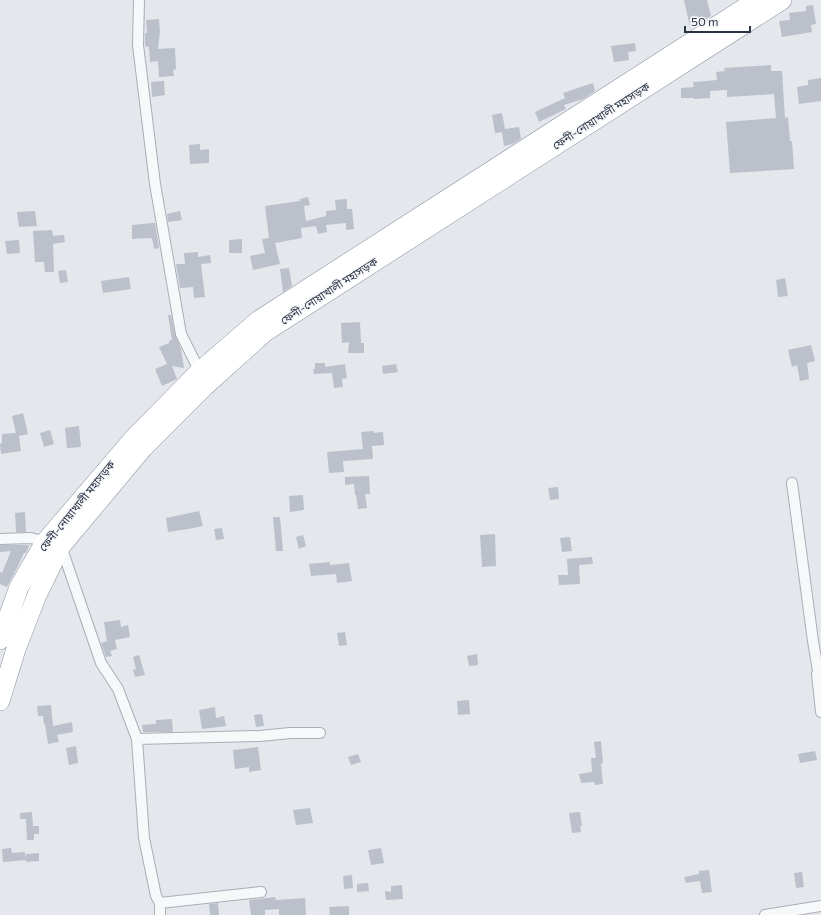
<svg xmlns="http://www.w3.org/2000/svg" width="821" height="915" font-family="Commissioner,'Noto Sans Bengali',sans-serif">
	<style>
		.building { fill: #bbc0ca }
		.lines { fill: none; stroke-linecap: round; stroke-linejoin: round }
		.street-casing { stroke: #a9aeb7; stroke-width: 12 }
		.highway-casing { stroke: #8b94a3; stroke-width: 20 }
		.street { stroke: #f7f8fa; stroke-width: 10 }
		.highway { stroke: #fff; stroke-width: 19 }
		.labels { text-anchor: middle; stroke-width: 3; stroke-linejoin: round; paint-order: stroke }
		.street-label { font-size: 11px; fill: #2b3445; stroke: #f4f6f9 }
	</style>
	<rect width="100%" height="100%" fill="#e4e7ec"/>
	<path class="building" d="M684,0H707L711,16L697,25L690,27Z
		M813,5L816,24L811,25L812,32L782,37L779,21L790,20L789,13L806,11V6Z
		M159,19L160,32L158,49L175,48L176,69L173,70L174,76L159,77L158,61L150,62L149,47L145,46V33H147L146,20Z
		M635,43L636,51L628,52L629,60L614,62L611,46Z
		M771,65V71H782L785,118L788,117L790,141H792L794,169L730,173L726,122L776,118L774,94L727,97V90L710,91V98L694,99V98H681V88L694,87L693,82L717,80L716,72L725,71L724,68Z
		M821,78V101L799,104L797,87L808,85V80Z
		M164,81L165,95L152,97L151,82Z
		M593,83L595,91L583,99L564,105L566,109L539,122L535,112L565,98L563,93Z
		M502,113L505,129L519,127L521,139L512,144L504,146L502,132L495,133L492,115Z
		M200,144V150L209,149V163L190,164L189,145Z
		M308,197L310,205L304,206L306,221L326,216V211L336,210L335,200L347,199V209H352L354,229L346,230V223L326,225L327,232L318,234L316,226L301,228L302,238L275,243L280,264L253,270L250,256L265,253L262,239L269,238L265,206L300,201V199Z
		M35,211L37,226L19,227L17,212Z
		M180,211L182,220L168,222L167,214Z
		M152,223H155L159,248L154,249L152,238L132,239V225Z
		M52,230L53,236L64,235L65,242L53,244L54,272H45L44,262H35L33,231Z
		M242,239V253H229V240Z
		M19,240L20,253L7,254L5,241Z
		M198,252V257L210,255L211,263L201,264L205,297L194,298L193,287L180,288L176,264H185L184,253Z
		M289,268L292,286L283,292L280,269Z
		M66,270L68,282L60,283L58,271Z
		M129,277L131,289L103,293L101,281Z
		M785,278L788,296L778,297L776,280Z
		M168,315H171L175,335L181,349L184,368L172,366L177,379L175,380L162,386L155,369L167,364L159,347L169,343V341L172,340Z
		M360,322L361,343H364V353H348L349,342L342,343L341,323Z
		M811,345L815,361L807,363L809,379L800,381L797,365L792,367L788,350Z
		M315,363H325V367L345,364L347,378L342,379L343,387L334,388L332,373L314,374L313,369H315Z
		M396,364L398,372L383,374L382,366Z
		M23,413L28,434L19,436L21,451L1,454L0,444L2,443V434L16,433L12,416Z
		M79,426L81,447L67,448L65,428Z
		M50,430L54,444L44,447L40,433Z
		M374,431V433L383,432L384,445L372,446L373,459L343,461L344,472L329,473L327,452L363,449L361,432Z
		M369,476L370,494H365L367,508L358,509L356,495H355L354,484L345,485V477Z
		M558,487L559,499L550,500L548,488Z
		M303,495L304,510L290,512L289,496Z
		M199,511L203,526L188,529L168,532L166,518Z
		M25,512L26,532H16L15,513Z
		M273,517H280L283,551H276Z
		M222,528L224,539L216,540L214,529Z
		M495,534L496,566L482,567L480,535Z
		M303,535L306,546L299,549L296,537Z
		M570,537L572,551L562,552L560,538Z
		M0,545H27L29,546L26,553H24L17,568L7,587L0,584V572L2,573L11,551L0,552Z
		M592,557L593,564L579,565L580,584L559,585L558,575H568L567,559Z
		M330,562V565L349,563L352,581L337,583L336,574L311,576L309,564Z
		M120,620L121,627L128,625L130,637L115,640L117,649L110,651L112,656L106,657L101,643L107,641L104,622Z
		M345,632L347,645L339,646L337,633Z
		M477,654L478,665L469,666L467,656Z
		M139,655L145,675L135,677L133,670L136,669L133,657Z
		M469,700L470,714L458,715L457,701Z
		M51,705L53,726L72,722L73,732L57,735L59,742L48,744L45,724H44L43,716H38L37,706Z
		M215,707L216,718L224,716L226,726L202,729L199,710Z
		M262,714L264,726L256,727L254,715Z
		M172,719L173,732H143L142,725L156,724V720Z
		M601,741L603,763L601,764L603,784L595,785L594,782L581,783L579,774L592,772L591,758H596L594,742Z
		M76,746L78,763L69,765L66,748Z
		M258,747L261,770L249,772V767L235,769L233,750Z
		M815,751L817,760L800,763L798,754Z
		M358,754L361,762L351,765L348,757Z
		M310,808L313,823L296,825L293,810Z
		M32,812L33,826H39V834H34V840H27L26,819H20V813Z
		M580,812L582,826H580L581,832L572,833L569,813Z
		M11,848L12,853L25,852L26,860L3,862L2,849Z
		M381,848L384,863L371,865L368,850Z
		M39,853V861L26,862V854Z
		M709,870L712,892L702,893L700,881L686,883L684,877L699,874V871Z
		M802,872L804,887L796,888L794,873Z
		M352,875L353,888L344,889L343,876Z
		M368,883L369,891L357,892V884Z
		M402,885L403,899L386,900L385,891L391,892V886Z
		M275,897L276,900L305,898L306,915H279V909L265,910V915H251L249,900Z
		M218,903L219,915H210L209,904Z
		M349,906V915H330L329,907Z"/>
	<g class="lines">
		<g class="street-casing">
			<path id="street" d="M139,0L138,45L155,184L181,334L201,374
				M792,483L813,641L818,671L817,674L821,712
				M0,539L31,538L61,546L101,663L118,689L137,739L144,838L156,896L160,903V915
				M137,739L260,736L290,733H320
				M160,903L261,892
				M765,915L821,906"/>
		</g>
		<g class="highway-casing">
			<path id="highway" d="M0,640L19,587L45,542L134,438L200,371L259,320L757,0
				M0,701L16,649L37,595L61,546L143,448L205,386L265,332L782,0"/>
		</g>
		<use href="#street" class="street"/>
		<use href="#highway" class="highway"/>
	</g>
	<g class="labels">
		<g class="street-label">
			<text transform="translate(601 116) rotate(-33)" y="4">ফেনী-নোয়াখালী মহাসড়ক</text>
			<text transform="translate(329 291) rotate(-33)" y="4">ফেনী-নোয়াখালী মহাসড়ক</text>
			<text transform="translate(77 506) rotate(-51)" y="4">ফেনী-নোয়াখালী মহাসড়ক</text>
		</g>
	</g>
	<path d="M685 26v6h65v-6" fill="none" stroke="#2b3445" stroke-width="2"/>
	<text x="691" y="26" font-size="12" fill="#2b3445" stroke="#f4f6f9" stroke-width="3" paint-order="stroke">50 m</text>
</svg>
